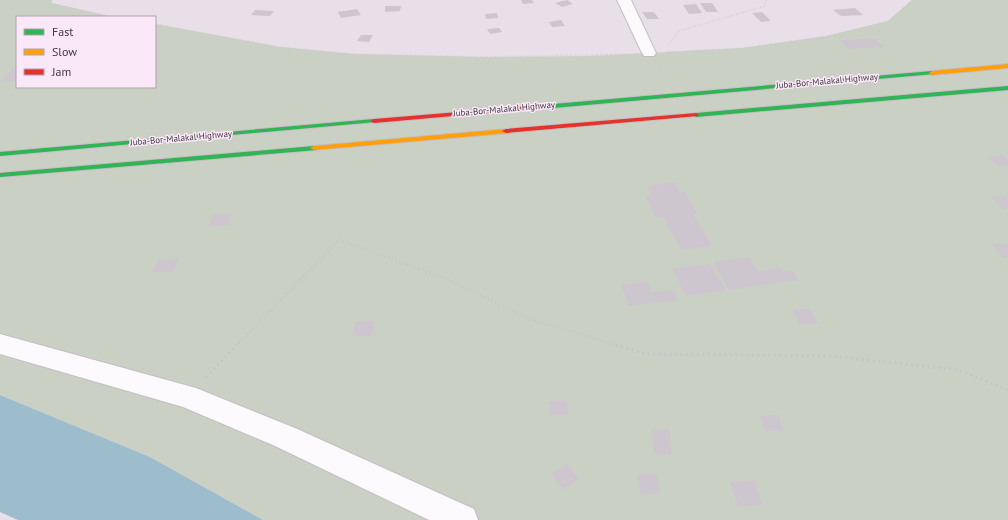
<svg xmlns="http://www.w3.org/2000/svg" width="1008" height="520" font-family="'PT Sans',sans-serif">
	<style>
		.green { fill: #cbd0c5 }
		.water { fill: #9ebdcc }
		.building { fill: #cdc6cf }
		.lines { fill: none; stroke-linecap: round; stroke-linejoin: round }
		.street-casing { stroke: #c5bdc4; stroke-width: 2 }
		.fast-casing { stroke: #c5bdc4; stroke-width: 2 }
		.slow-casing { stroke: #c5bdc4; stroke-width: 2 }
		.jam-casing { stroke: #c5bdc4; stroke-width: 2 }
		.path-far2 { stroke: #c6c3c6; stroke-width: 1.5; stroke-dasharray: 0.5 2; stroke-linecap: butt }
		.path-far1 { stroke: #c6c3c6; stroke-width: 2.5; stroke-dasharray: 1 3; stroke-linecap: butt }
		.path { stroke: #c6c3c6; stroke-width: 3; stroke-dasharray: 1.5 4; stroke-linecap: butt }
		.street { fill: #fcfafc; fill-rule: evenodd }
		.fast { fill: #30b455; fill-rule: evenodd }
		.slow { fill: #ff9f0a; fill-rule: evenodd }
		.jam { fill: #e5322d; fill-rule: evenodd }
		.labels { text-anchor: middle; stroke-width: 3; stroke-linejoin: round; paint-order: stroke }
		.far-street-label { font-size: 9px; fill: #413a41; stroke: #fae8f9 }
	</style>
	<rect width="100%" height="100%" fill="#e8dfe8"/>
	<path class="green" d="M0,0H52L51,3L113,17H17V87H155V24L280,47L354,54L485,57L589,56L742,48L827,36L888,21L912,0H1008V520H263L150,457L0,395Z"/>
	<path class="water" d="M0,395L150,457L263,520H18L0,512Z"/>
	<path class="building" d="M521,0H532L534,3L523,4Z
		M567,0L573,4L562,7L555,3Z
		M700,3H712L718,12H706Z
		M696,4L702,13L689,14L683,5Z
		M385,6H401L400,11L385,12Z
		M855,8L863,15L841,16L833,10Z
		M357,9L361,15L341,18L338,12Z
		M255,10L274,11L270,16L251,15Z
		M642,12H654L659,19H647Z
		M762,12L771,21L761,22L752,13Z
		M497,13L498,18L486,19L485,14Z
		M561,20L565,26L552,27L549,22Z
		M499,28L502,32L490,34L487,29Z
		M361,35H373L369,42L357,41Z
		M875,39L884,47L848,49L840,40Z
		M13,68H17L16,81H1Z
		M1002,155L1008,160V165L999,166L988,158Z
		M674,182L680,192L684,191L697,213L693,214L712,246L681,250L663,217L656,218L645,196L652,195L647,186Z
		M1007,196L1008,208L1003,209L990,197Z
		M231,213L229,225L209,227L212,215Z
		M992,244H1008V258H1003Z
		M749,257L758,271L781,268L782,271L792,270L799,280L729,290L713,262Z
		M179,259L173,272H152L158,260Z
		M710,264L726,290L686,296L672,269Z
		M648,282L652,292L674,290L678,300L629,306L621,285Z
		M792,309H811L818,324H799Z
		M374,321L372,336H352L355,322Z
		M549,401H567L568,415H550Z
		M778,415L784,430L765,431L760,416Z
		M651,429L669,430L672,455L654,454Z
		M567,464L579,479L563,490L551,474Z
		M656,474L661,493L641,495L637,475Z
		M754,480L763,505L738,507L730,482Z"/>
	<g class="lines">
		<g class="street-casing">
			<path id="street" d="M617,0H631L656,53L654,56H644L642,53Z
				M0,334L196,388L295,428L474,509L478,520H429L275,446L183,407L0,354Z"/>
		</g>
		<g class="fast-casing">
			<path id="fast" d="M932,71L935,73L934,74L542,109L539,107L542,105Z
				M1008,86V90L696,117L693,115L696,113Z
				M374,119L376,120V122L0,156V152Z
				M314,146L318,148L317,150L0,177V173Z"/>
		</g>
		<g class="slow-casing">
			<path id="slow" d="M1008,64V68L932,75L929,73L932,71Z
				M506,129H509V133L314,150L310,148L314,146Z"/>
		</g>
		<g class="jam-casing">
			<path id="jam" d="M542,105L545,107L544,108L374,123L370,121L374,119Z
				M696,113L699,115L698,116L506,133L502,131L506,129Z"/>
		</g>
		<path class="path-far2" d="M52,0L50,3L113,17
			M155,24L280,47L354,54L485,57L628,54
			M668,45L679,31L765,6L766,0
			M667,52L742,48L827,36L888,21L912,0
			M659,67V78"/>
		<path class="path-far1" d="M236,346L339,240L445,278L530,319L620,346"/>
		<path class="path" d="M616,345L647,354L832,356L959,370L1008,390
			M206,377L237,345"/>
		<use href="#street" class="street"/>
		<use href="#fast" class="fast"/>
		<use href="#slow" class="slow"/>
		<use href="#jam" class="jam"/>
	</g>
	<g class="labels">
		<g class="far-street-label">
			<text transform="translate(827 81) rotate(-5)" y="3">Juba-Bor-Malakal Highway</text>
			<text transform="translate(504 109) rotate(-5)" y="3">Juba-Bor-Malakal Highway</text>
			<text transform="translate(181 138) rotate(-5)" y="3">Juba-Bor-Malakal Highway</text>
		</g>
	</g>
	<rect x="16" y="16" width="140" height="72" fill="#fae8f9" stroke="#b0a2af"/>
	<rect x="24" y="29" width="20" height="6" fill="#30b455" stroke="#b0a2af"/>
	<text x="52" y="36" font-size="12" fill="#413a41">Fast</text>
	<rect x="24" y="49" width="20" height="6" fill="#ff9f0a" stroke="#b0a2af"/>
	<text x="52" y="56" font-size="12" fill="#413a41">Slow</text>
	<rect x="24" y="69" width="20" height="6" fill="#e5322d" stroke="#b0a2af"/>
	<text x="52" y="76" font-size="12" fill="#413a41">Jam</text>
</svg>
